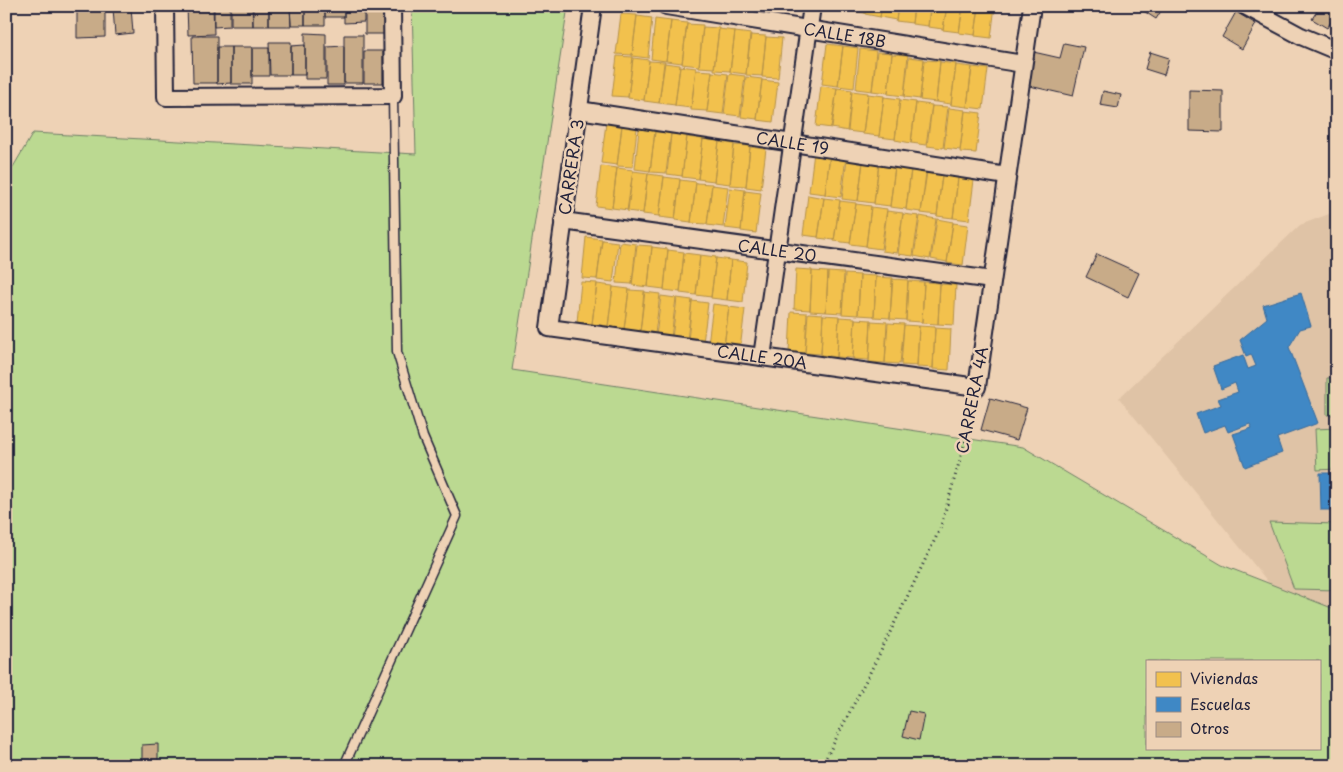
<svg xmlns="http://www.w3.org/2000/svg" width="1343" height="772" font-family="'Playpen Sans',sans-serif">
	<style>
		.built { fill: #dfc3a6 }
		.green { fill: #bbd991; stroke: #6e7e66; fill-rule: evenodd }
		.homes { fill: #f2c14e; stroke: #b49148 }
		.schools { fill: #3f88c5; stroke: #36699c }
		.building { fill: #c8ab88; stroke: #22223b }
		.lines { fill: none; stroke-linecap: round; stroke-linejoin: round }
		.service-casing { stroke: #22223b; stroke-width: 11 }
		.minor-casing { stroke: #22223b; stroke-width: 20 }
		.path { stroke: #22223b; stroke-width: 3; stroke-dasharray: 1 4; stroke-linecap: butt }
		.service { stroke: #eed2b5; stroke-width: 8 }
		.minor { stroke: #eed2b5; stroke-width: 16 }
		.labels { text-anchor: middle; stroke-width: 5; stroke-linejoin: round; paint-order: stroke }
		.street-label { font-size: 16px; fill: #22223b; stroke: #eed2b5 }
	</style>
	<rect width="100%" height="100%" fill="#eed2b5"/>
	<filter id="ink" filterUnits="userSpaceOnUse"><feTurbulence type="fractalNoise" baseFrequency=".02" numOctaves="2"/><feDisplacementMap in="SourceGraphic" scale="10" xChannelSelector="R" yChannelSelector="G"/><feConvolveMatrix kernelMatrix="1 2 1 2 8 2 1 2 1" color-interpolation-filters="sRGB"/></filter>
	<g filter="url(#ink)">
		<path class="built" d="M1337,211V619L1286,604L1119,398L1300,225Z"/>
		<path class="green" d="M412,6H568L512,370L1023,447L1222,565L1337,610V766H6V179L33,133L416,154ZM1147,661H1319V748H1147Z
			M1327,378H1337V415H1327Z
			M1337,428V469L1317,470L1315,429Z
			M1269,522L1337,524V590L1294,589Z"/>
		<path class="homes" d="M849,6H866L865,13L849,11Z
			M866,6H882L880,17L865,14Z
			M882,6H898L896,20L880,17Z
			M898,6H914L912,23L896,21Z
			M914,6H930L928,26L912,24Z
			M931,6H947L943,29L928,27Z
			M947,6H963L959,32L943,30Z
			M963,6H979L975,35L959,33Z
			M979,6H995L991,38L975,36Z
			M621,14L637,15L632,55L616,54Z
			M637,16L652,18L648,58L632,56Z
			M655,19L671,21L666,61L651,59Z
			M671,21L687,23L682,63L666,61Z
			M687,24L703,25L699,66L682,64Z
			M703,27L719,28L714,68L699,67Z
			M719,29L735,31L730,71L714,70Z
			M735,32L751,34L746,74L730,72Z
			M750,35L766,36L762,76L746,75Z
			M766,37L782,38L778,78L762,77Z
			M827,44L843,46L838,86L822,84Z
			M843,46L858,48L854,88L838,86Z
			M860,49L876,51L872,91L856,89Z
			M877,52L892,53L888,93L872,91Z
			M892,54L908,55L904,96L888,94Z
			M617,56L633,57L628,97L612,96Z
			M909,57L924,59L920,99L904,97Z
			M633,58L649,60L644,100L628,98Z
			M924,60L940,61L936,102L920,100Z
			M649,61L665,62L659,103L644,101Z
			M940,62L956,64L951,104L936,102Z
			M664,63L680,65L675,105L659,103Z
			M956,65L972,67L967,107L951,105Z
			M680,66L696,68L691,108L675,106Z
			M972,67L988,69L983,109L967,107Z
			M696,70L712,71L707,111L691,110Z
			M712,72L728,74L723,114L707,112Z
			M729,74L745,76L740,116L724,114Z
			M746,77L762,79L757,119L741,117Z
			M762,80L778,82L773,122L757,120Z
			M821,86L837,88L832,128L816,126Z
			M837,88L852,90L848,131L831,128Z
			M852,91L868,93L863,133L847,131Z
			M868,94L884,96L879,136L863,134Z
			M884,97L900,99L895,139L879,137Z
			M900,100L916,102L911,143L895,140Z
			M916,103L932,105L926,145L911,143Z
			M932,106L948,107L943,148L927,146Z
			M949,108L965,110L960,150L944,148Z
			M965,111L981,113L976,153L960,152Z
			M606,123L622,125L617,165L601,163Z
			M622,126L637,127L633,167L617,166Z
			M639,129L655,131L650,171L635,169Z
			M655,132L671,133L666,173L650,172Z
			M671,134L687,135L682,176L667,174Z
			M687,137L703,139L698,179L682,177Z
			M703,139L719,141L714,181L698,179Z
			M719,142L734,144L730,184L714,182Z
			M734,145L750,146L746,186L730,185Z
			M750,147L766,149L761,189L746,187Z
			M814,152L830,154L825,194L809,192Z
			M830,155L846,157L841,197L825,195Z
			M847,159L863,161L858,201L842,199Z
			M863,162L879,163L874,203L858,201Z
			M879,164L895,166L890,206L874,204Z
			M601,166L617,168L612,208L596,206Z
			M895,167L911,169L906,209L890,207Z
			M617,168L633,170L628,210L612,208Z
			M911,170L927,172L921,212L906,210Z
			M633,171L648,173L643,213L627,211Z
			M926,173L942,175L937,215L921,213Z
			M648,174L664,176L659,216L643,214Z
			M942,176L958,178L953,218L937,216Z
			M664,177L680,179L675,219L659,217Z
			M958,178L974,180L969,220L953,218Z
			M680,180L696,182L691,222L675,220Z
			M696,183L712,184L707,224L691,223Z
			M712,185L728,187L723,227L707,225Z
			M730,188L745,190L741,230L725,228Z
			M745,191L761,193L756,233L741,231Z
			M808,195L824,198L818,237L803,235Z
			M824,198L840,200L834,240L818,238Z
			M840,201L856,203L850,243L834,241Z
			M856,204L871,206L866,246L850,244Z
			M871,207L887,209L881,249L866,247Z
			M887,211L903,213L897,253L882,251Z
			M903,214L919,216L913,256L898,254Z
			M920,216L936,219L930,259L914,256Z
			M937,219L953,222L947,262L931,259Z
			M953,223L968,225L963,265L947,263Z
			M586,237L602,239L597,279L582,278Z
			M602,240L618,242L613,282L597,280Z
			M620,242L636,244L632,284L616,283Z
			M637,245L652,246L648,287L632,285Z
			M652,247L668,249L664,289L648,287Z
			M668,250L684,252L680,292L664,290Z
			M684,253L700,255L696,295L680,293Z
			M700,255L716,257L711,297L696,295Z
			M716,258L731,260L727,300L711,298Z
			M731,260L747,262L743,302L727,300Z
			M796,269L812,270L810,310L794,309Z
			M812,271L828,272L826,312L810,311Z
			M828,272L844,273L842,313L826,312Z
			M845,274L860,275L858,315L842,314Z
			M860,275L876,276L874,316L858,315Z
			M876,277L893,278L890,318L874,317Z
			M892,279L908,280L906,320L890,319Z
			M908,281L924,282L922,322L906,321Z
			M581,282L597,283L592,324L577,322Z
			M924,282L940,283L938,324L922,323Z
			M597,284L613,286L608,326L592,324Z
			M940,284L956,285L954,325L938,324Z
			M613,287L629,289L624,329L608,327Z
			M629,290L645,291L640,332L624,330Z
			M644,292L660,294L655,334L640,333Z
			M661,296L676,298L671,338L656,336Z
			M677,298L692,300L687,340L672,338Z
			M692,301L708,303L703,343L688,341Z
			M713,304L729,306L724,346L708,344Z
			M729,307L745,309L740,349L724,347Z
			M791,312L807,313L805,353L789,352Z
			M808,313L823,314L821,354L805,353Z
			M823,315L839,316L837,357L821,355Z
			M839,317L855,318L853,358L837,357Z
			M855,319L871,320L869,360L853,359Z
			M871,321L887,322L885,363L869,362Z
			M888,323L904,324L900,364L885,363Z
			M904,325L919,326L917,366L901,365Z
			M919,326L935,327L933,368L917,367Z
			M935,328L951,329L949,370L933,369Z"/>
		<path class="schools" d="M1301,293L1311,326L1300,329L1289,347L1318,423L1277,438L1282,453L1245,467L1233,434L1252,428L1250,424L1228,432L1225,425L1203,433L1196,414L1221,405L1218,399L1238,392L1235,383L1221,389L1213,366L1243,355L1248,369L1256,366L1251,354L1246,356L1240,340L1267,318L1263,305Z
			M1320,473H1337V510H1321Z"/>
		<path class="building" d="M77,6H105V37L77,38Z
			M187,6H213L214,34L188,35Z
			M214,6H230V26L214,27Z
			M231,6H252L253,26H231Z
			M253,6H269V26H253Z
			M269,6H290L291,26H269Z
			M290,6H305V25H291Z
			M305,6H325V25H305Z
			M325,6H344V17H325Z
			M344,6H364V22L344,23Z
			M365,6H387V34H365Z
			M1136,6H1164L1156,19Z
			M1320,6H1337V13L1327,28L1312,19Z
			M131,7L133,33L115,35L113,8Z
			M1236,12L1256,24L1242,49L1222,37Z
			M305,33L326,34V79H305Z
			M344,35H363V83H344Z
			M192,36H217V83H193Z
			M269,42H291V75H270Z
			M1064,43L1084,47L1073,96L1021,84L1029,51L1060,58Z
			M305,45V75H291V46Z
			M344,46V85H327V47Z
			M217,47H231V83L217,84Z
			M231,47H252V84H231Z
			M252,48H269V76H252Z
			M364,51H383V83H364Z
			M1150,52L1169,58L1164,75L1145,69Z
			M1189,90L1223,91V132L1189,131Z
			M1103,91L1121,95L1118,108L1100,105Z
			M1097,254L1139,273L1128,297L1086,277Z
			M990,398L1027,408L1017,440L981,430Z
			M909,711L924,714L919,740L903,736Z
			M158,744V763H142V745Z"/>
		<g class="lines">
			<g class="service-casing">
				<path id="service" d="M344,766L457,516L423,437L397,352L393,96"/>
			</g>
			<g class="minor-casing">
				<g id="minor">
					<path d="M165,6L166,97L393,96L392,6"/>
					<path id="s1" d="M593,6L549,328L762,357L977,387L1032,6"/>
					<path id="s2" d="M666,6L1023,64"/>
					<path d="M1245,6L1301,36L1337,51"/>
					<path id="s3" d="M579,110L1007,176"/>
					<path id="s4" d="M563,221L992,280"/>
					<path d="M762,357L812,6"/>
				</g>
			</g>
			<path class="path" d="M822,766L881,651L940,529L963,449L973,403"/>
			<use href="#service" class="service"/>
			<use href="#minor" class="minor"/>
		</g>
	</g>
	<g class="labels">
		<g class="street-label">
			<text dy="6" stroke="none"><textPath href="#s2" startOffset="181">CALLE 18B</textPath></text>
			<text dy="6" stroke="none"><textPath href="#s3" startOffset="216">CALLE 19</textPath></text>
			<text transform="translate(571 167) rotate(-82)" y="6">CARRERA 3</text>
			<text dy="6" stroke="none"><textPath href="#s4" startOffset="216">CALLE 20</textPath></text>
			<text dy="6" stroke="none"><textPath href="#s1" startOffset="540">CALLE 20A</textPath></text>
			<text transform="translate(972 400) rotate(-79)" y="6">CARRERA 4A</text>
		</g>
	</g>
	<rect width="1343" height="772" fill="none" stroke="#eed2b5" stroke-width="25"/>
	<rect x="12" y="12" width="1318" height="747" fill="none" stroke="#22223b" stroke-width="2" filter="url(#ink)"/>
	<rect x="1146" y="660" width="175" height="90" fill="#eed2b5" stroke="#9c8c84"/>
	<rect x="1156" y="672" width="25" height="15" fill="#f2c14e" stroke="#9c8c84"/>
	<text x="1190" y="684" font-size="15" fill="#22223b">Viviendas</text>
	<rect x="1156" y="697" width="25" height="15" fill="#3f88c5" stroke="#9c8c84"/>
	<text x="1190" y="710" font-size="15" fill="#22223b">Escuelas</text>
	<rect x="1156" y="722" width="25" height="15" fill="#c8ab88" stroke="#9c8c84"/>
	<text x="1190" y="734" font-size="15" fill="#22223b">Otros</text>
</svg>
